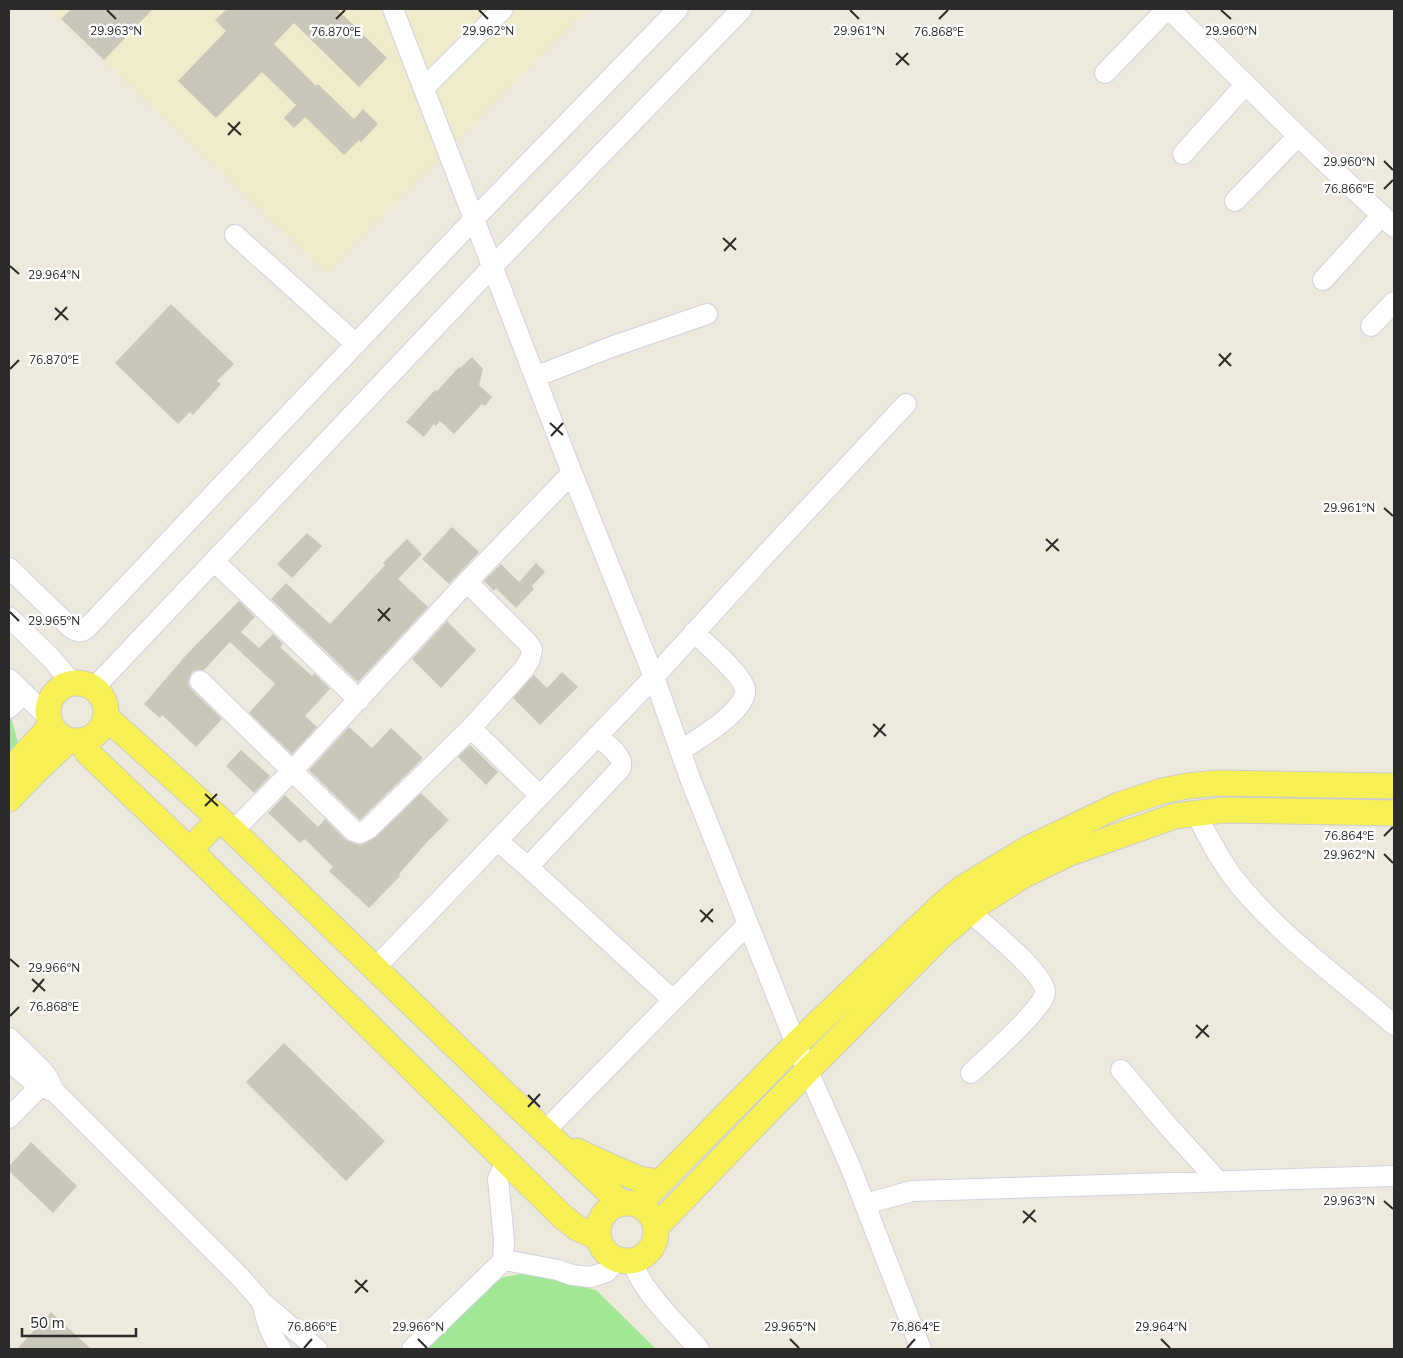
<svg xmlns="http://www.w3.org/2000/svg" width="1403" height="1358" font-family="'Nunito Sans',sans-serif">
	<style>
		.education { fill: #f0ebca }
		.green { fill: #a2e795 }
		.building { fill: #c9c7ba }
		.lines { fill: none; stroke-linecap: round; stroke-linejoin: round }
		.minor-casing { stroke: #d1d1e4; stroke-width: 22 }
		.major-casing { stroke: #ccc; stroke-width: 27 }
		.minor { stroke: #fff; stroke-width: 20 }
		.major { stroke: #f8f156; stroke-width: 25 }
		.ticks { fill: none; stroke: #2b2b2b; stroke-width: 2 }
		.ticks-label { font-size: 12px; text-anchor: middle; fill: #2b2b2b; stroke: #fff; stroke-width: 5; stroke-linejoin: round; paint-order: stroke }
	</style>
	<rect width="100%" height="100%" fill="#ede9dc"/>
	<path class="education" d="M50,9H587L327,273Z"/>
	<path class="green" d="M9,703L11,717L18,743L9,753Z
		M526,1273L596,1290L656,1349H425L493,1279Z"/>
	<path class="building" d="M71,9H153L104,60L61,19Z
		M227,9H337L387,58L359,87L294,23L274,44L316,86L318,84L354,119L363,109L378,124L361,142L359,140L344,155L305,117L294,128L284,118L296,105L262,72L216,118L178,81L226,31L215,20Z
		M171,304L234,364L217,381L221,384L193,415L190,412L178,424L115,363Z
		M472,357L483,369L479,385L492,397L485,406L482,404L454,434L440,421L436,426L434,424L424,437L406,422L435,390L437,391L459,367L460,368Z
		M452,527L479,552L449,584L422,559Z
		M307,533L322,546L292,578L277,564Z
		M407,539L422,554L398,579L428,607L358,682L271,599L286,583L330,624L385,565L383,563Z
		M536,563L545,572L532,586L534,589L516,608L496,588L494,591L484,581L501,564L519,582Z
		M239,601L255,617L241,632L259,648L273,634L283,644L280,647L312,676L314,673L330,689L305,716L317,727L292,754L249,713L275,684L230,642L204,670H196L192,672L189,678L188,684L192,690L222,719L196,747L162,715L160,718L144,704L188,653Z
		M447,621L476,650L441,688L412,659Z
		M562,672L578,687L540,725L513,698L534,675L547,688Z
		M349,727L372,748L391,728L423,758L360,820L309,770Z
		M470,745L498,772L486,785L458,757Z
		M241,750L270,776L254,793L226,766Z
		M421,793L449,820L427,842L399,874L400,876L369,908L329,871L333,867L305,839L300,843L268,813L285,795L318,827L325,819L346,840L356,844L361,845L376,837Z
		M284,1043L385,1141L346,1181L246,1082Z
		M31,1142L77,1186L53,1213L9,1171V1166Z
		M51,1312L91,1349H17Z"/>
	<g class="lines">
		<g class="minor-casing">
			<path id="minor" d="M393,9L572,473L654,677L691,781L796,1044L850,1166L921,1349
				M1169,9L1298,136L1394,227
				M1105,73L1167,9
				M424,88L503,9
				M1183,154L1246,84
				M1235,201L1298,136
				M235,235L356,344
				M1323,280L1382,215
				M1371,326L1394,302
				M535,377L611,347L707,314
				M214,561L359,700
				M9,568L71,628C77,632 80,633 87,628L474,219L678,9
				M9,617L52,659L72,683
				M9,679L48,717
				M200,681L354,831L360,833L368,829L471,728L524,669L530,659L532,649L527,642L467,582
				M94,688L493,266L742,9
				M9,708L24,693
				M471,728L540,796
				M680,751C695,741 754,707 744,686C738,671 707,645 694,632
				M1196,813C1206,834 1217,854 1230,873C1275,933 1338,976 1394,1025
				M233,831L293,770L467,582L572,473
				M498,841L528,867L673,1000
				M528,867L620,769C626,757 606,744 597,736
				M970,912C985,926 1045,973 1045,992C1046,1006 984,1061 971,1073
				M375,968L654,677L767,553L906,404
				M9,1038L42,1070L48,1078L54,1091L240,1277L262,1302L317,1349
				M9,1060C22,1073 34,1084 52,1091
				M1121,1070L1168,1126L1218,1181
				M9,1118L48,1078
				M545,1131L748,924
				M865,1204L912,1191L1394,1176
				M503,1261H510L558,1270L572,1275L591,1277L606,1272L618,1260
				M632,1261C643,1293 677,1324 699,1349
				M262,1302C266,1319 270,1335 281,1349
				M412,1349L503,1261L504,1240L498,1179L506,1161"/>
		</g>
		<g class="major-casing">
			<path id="major" d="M48 712a29 29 0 1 1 58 0a29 29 0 1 1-58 0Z
				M106,717L233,831L502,1091L621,1203
				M82,741L87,752L195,855L563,1217L577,1228L597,1237
				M9,771L51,726
				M9,799L36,771L69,740
				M190,850L219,819
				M577,1151L609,1166L639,1179L660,1182
				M598 1232a29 29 0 1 1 58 0a29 29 0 1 1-58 0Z
				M638,1205L796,1044L942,905L961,889L1029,848L1119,805L1162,791L1187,786L1217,783L1394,786
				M656,1227L808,1070L940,937L982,902L1024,875L1070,853L1175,816L1224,810L1394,813"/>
		</g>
		<use href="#minor" class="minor"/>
		<use href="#major" class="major"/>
	</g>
	<path class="ticks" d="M107,10L116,19M479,10L488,19M850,10L859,19M1221,10L1231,19M336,19L345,10M939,19L948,10M896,53L909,65M896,65L908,53M228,123L241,135M228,135L240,122M1384,161L1393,170M1384,189L1393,180M723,238L736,250M724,251L736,238M10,266L19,274M55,308L68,320M55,320L67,307M1219,354L1231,366M1219,366L1231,353M10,369L19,360M550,423L563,435M551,436L563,423M1384,508L1393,516M1046,539L1059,551M1046,551L1058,539M378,609L390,621M10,612L19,621M378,621L390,608M873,724L886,736M874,737L885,724M205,794L218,806M205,806L217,794M1384,836L1393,827M1384,854L1393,863M700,910L713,922M701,922L713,909M10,959L19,967M32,979L45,991M33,992L44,979M10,1016L19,1007M1196,1025L1209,1037M1196,1038L1208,1025M528,1095L540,1107M528,1107L540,1094M1384,1201L1393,1209M1023,1211L1036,1222M1023,1223L1035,1210M355,1280L368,1292M355,1293L367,1280M418,1339L427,1348M790,1339L799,1348M1161,1339L1170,1348M304,1348L312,1339M907,1348L915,1339"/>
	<g class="ticks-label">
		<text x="1231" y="35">29.960°N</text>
		<text x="116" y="35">29.963°N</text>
		<text x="488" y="35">29.962°N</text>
		<text x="859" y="35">29.961°N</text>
		<text x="336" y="36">76.870°E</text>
		<text x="939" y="36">76.868°E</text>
		<text x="1349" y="166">29.960°N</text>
		<text x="1349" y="193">76.866°E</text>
		<text x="54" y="279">29.964°N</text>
		<text x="54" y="364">76.870°E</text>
		<text x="1349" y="512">29.961°N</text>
		<text x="54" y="625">29.965°N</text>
		<text x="1349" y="840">76.864°E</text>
		<text x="1349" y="859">29.962°N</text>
		<text x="54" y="972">29.966°N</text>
		<text x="54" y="1011">76.868°E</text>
		<text x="1349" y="1205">29.963°N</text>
		<text x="312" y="1331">76.866°E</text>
		<text x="915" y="1331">76.864°E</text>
		<text x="418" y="1331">29.966°N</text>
		<text x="790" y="1331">29.965°N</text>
		<text x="1161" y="1331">29.964°N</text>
	</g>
	<rect width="1403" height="1358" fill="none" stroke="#2b2b2b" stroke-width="20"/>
	<path d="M22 1328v8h114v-8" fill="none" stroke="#2b2b2b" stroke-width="2.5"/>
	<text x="30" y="1328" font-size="15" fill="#2b2b2b" stroke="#ffffff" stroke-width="4" paint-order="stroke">50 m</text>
</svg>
